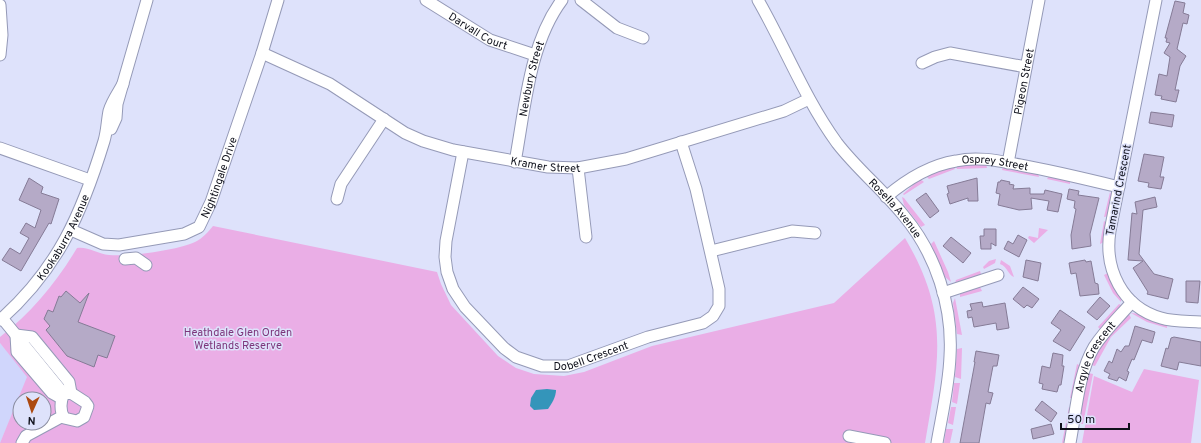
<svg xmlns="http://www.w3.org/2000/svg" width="1201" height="443" font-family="Overpass,sans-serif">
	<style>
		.built { fill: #d0d6fc }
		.green { fill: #eaaee6; fill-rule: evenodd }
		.water { fill: #3495ba }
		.building { fill: #b5aac7; stroke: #857b96 }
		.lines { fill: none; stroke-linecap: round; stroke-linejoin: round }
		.minor-casing { stroke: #959ab7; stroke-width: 13 }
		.minor { stroke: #fff; stroke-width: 11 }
		.labels { text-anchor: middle; stroke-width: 3; stroke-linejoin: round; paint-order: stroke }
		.street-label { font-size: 11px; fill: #0f111b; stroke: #dee2fb }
		.park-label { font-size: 11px; fill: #7d367b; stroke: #dee2fb }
	</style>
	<rect width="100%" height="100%" fill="#dee2fb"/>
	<path class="built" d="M0,343L28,377L0,443Z"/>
	<path class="green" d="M972,164H986L987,168L957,169L956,166Z
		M953,166L955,169L929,179L926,176Z
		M1003,167L1038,174L1039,177L1002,170Z
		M1049,176L1070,181V184L1047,179Z
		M920,179L924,182L904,195L903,194Z
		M1110,192L1112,197L1109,216L1104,217Z
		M902,197L904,198L925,225L921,227L904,205Z
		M1104,221L1107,223L1104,242L1100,244Z
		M213,226L437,272L441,284L451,305L498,356L516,368L534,374L564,376L584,372L652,346L834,303L905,238C950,314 939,361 925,443H0L27,377L0,343V337C32,312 56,283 77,248C87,246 98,254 109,255C128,257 179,250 195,242C203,238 208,232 213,226ZM20,399H44V423H20Z
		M1039,228L1048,230L1034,243L1028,238L1029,236L1038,238Z
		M934,241L948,272L951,282L945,277L931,244Z
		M996,259L995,263L984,269L983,267L989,261Z
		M1001,260L1010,266L1014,277C1008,275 1008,267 1000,264Z
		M980,271L981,274L978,276L955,283L956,280Z
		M1108,273L1121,297V302L1113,293L1104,275Z
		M980,287L982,291L960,297V294Z
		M955,298L962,335L957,334L953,303Z
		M1119,304L1121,305V307L1101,330L1098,327Z
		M1131,313L1140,314L1167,324V328L1147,322Z
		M1129,314L1131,318L1111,337L1095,366L1091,365C1099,349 1114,323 1129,314Z
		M962,348L961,379L955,377L957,349Z
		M1077,364L1081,366L1073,398H1070Z
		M1144,369L1199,380L1191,443H1082L1094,376L1132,392Z
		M1088,373L1093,374L1083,424H1080V417Z
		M954,383H960L957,404L952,402Z
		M951,407H956L953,425L948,423Z
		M1069,407L1071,408L1066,442L1062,443Z
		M946,429H953L950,443H944Z"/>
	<path class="water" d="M547,389L556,390C556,397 552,403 548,409L534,410L530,406L531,398L536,390Z"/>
	<path class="building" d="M1175,1L1185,3L1183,13L1189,15L1187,24L1183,23L1177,49L1186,56L1180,66L1175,90H1179L1176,102L1161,99L1162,96L1155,95L1159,74L1167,76L1170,57L1164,53L1170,43L1166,42L1167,38H1165Z
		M1151,112L1174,115L1172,127L1149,123Z
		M1144,154L1164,157L1160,177H1164L1161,189L1148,187L1149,183L1138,181Z
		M29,178L43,187L41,193L59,199L51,224L49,223L21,271L2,260L10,248L20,254L29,238L20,233L26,223L35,228L41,210L19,200Z
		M977,178L978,201H968V198L950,204L947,194L949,193L947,186Z
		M1001,180L1010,182L1009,184L1014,185L1013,189L1030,188V194H1044L1045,190L1062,194L1058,212L1047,210L1049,201L1031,198L1032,209L1019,210L998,205L1000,194L996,193L998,182H1000Z
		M1069,189L1079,191L1078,195L1099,198L1090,234L1091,246L1072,249L1071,235L1076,209L1074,208L1075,201L1067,199Z
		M926,193L939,211L930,218L916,200Z
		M1155,197L1157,207L1143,210L1139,254L1154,274L1173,279L1168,299L1147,294L1148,292L1133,268L1143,261L1128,260L1132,213L1137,214L1135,202Z
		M984,229H996V246L991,243V249H981L980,236H984Z
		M1018,235L1027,240L1019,257L1004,249L1008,241L1013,244Z
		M951,237L971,253L963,263L943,246Z
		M1026,260L1041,263L1038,281L1023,277Z
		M1085,260L1086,262L1091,261L1095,283L1098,284L1099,294L1080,296L1076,273L1071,274L1069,263Z
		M1186,281H1200L1198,303L1186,302Z
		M1023,287L1039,299L1032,308L1027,305L1024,308L1013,299Z
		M66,291L80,303L89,293L78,322L115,336L107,358L98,355L94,367L67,356L46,330L50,326L44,319L48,310L53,312L59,296L61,297Z
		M1100,297L1110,306L1097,320L1087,312Z
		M982,302L983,307L1005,303L1009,328L997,330L996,323L974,327L972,317L968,318L967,311L972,310L970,304Z
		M1060,310L1085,327L1070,351L1053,341L1061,330L1051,323Z
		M1135,326L1155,332L1152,343L1142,340L1134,360L1132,359L1127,371L1129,372L1126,381L1119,377L1117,381L1108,378L1110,374L1104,371L1109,361L1112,363L1117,349L1121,352L1125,346H1129Z
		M1174,337L1201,342V366L1179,362L1177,370L1161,366L1166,348L1168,349L1171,338Z
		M976,351L999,355L997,366H993L988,392L993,393L990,404L986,403L979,443H960L975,362H974Z
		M1053,353L1063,355L1062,366H1064L1061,385H1059L1057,392L1042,389L1043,384L1039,383L1042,366L1050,368Z
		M1042,401L1057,413L1051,422L1035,410Z
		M1051,424L1054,434L1033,439L1031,429Z"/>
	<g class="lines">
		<g class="minor-casing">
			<g id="minor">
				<path id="s1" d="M426,0L490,40L535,55"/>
				<path d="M581,0L617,28L643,38"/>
				<path id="s2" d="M758,0C785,47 805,99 837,143C857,169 883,190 904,216C936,254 953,307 950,356C949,385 942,414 937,443"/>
				<path d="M1156,0L1110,231C1104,269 1122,307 1161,318C1174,322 1188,321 1201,322"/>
				<path d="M0,5L2,35L0,55"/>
				<path id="s3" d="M262,53L330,84L405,133L423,141L453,150L548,167L578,168L626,159L784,111L809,99"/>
				<path d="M922,63L935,57L950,53L1026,67"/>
				<path d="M111,129L116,118L117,104L147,0"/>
				<path d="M0,148L90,180"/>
				<path id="s4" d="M463,152L446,241L445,257L447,272L453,289L465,307L504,348L516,357L542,366H568L648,337L703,323L713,316L719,306V289L696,189L681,142"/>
				<path id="s5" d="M515,162C525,109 529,44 562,0"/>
				<path id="s6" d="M1008,163L1039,0"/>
				<path d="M578,168L586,237"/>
				<path id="s7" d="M886,197C906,180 931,165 956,161C978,156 999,161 1020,165C1053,171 1086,179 1119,187"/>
				<path d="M337,199L341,184L384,119"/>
				<path id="s8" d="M71,230L103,244L119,245L184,234L199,227L211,202L262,53L278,0"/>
				<path d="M711,251L792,231L815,233"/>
				<path d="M125,259L136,258L146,265"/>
				<path d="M943,293L998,275"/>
				<path d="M2,318L64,394"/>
				<path id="s9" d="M0,320C58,269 82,213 104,141C107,131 107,121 109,111C112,101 118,93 123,84"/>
				<path d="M71,393L85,402L88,406L84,417L77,421L64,418C60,411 60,401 64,394Z"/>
				<path d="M61,398L52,393L17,352L16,335L32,337L69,382L71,393"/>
				<path d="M849,436L885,443"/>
				<path d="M22,443L26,436L63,416"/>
				<path id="s10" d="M1070,443C1076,412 1078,374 1094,347C1105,330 1119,317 1132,302"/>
			</g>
		</g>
		<use href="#minor" class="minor"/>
	</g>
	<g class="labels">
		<g class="street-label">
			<text dy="4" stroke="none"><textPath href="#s1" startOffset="61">Darvall Court</textPath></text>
			<text dy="4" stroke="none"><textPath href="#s5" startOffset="85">Newbury Street</textPath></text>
			<text dy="4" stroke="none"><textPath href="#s6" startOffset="83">Pigeon Street</textPath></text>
			<text dy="4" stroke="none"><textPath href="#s3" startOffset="309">Kramer Street</textPath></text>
			<text dy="4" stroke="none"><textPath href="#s7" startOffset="119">Osprey Street</textPath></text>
			<text dy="4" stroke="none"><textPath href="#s8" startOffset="187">Nightingale Drive</textPath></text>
			<text transform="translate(1118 190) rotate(-79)" y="4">Tamarind Crescent</text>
			<text dy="4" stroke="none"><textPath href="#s2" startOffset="251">Rosella Avenue</textPath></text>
			<text dy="4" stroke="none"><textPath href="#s9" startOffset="105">Kookaburra Avenue</textPath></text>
			<text dy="4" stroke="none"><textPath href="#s4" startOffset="311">Dobell Crescent</textPath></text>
			<text dy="4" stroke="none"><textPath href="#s10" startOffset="91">Argyle Crescent</textPath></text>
		</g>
		<g class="park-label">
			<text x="238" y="336">Heathdale Glen Orden<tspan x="238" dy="13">Wetlands Reserve</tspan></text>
		</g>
	</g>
	<g transform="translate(32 411) rotate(183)"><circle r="19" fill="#dee2fb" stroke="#8b8ea1"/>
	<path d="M0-3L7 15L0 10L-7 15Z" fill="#ac4910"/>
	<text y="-6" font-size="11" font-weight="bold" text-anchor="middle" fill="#0f111b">N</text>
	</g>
	<path d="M1061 423v6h68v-6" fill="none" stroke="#0f111b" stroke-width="2"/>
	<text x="1067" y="423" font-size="12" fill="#0f111b" stroke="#dee2fb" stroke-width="3" paint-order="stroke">50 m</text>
</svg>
